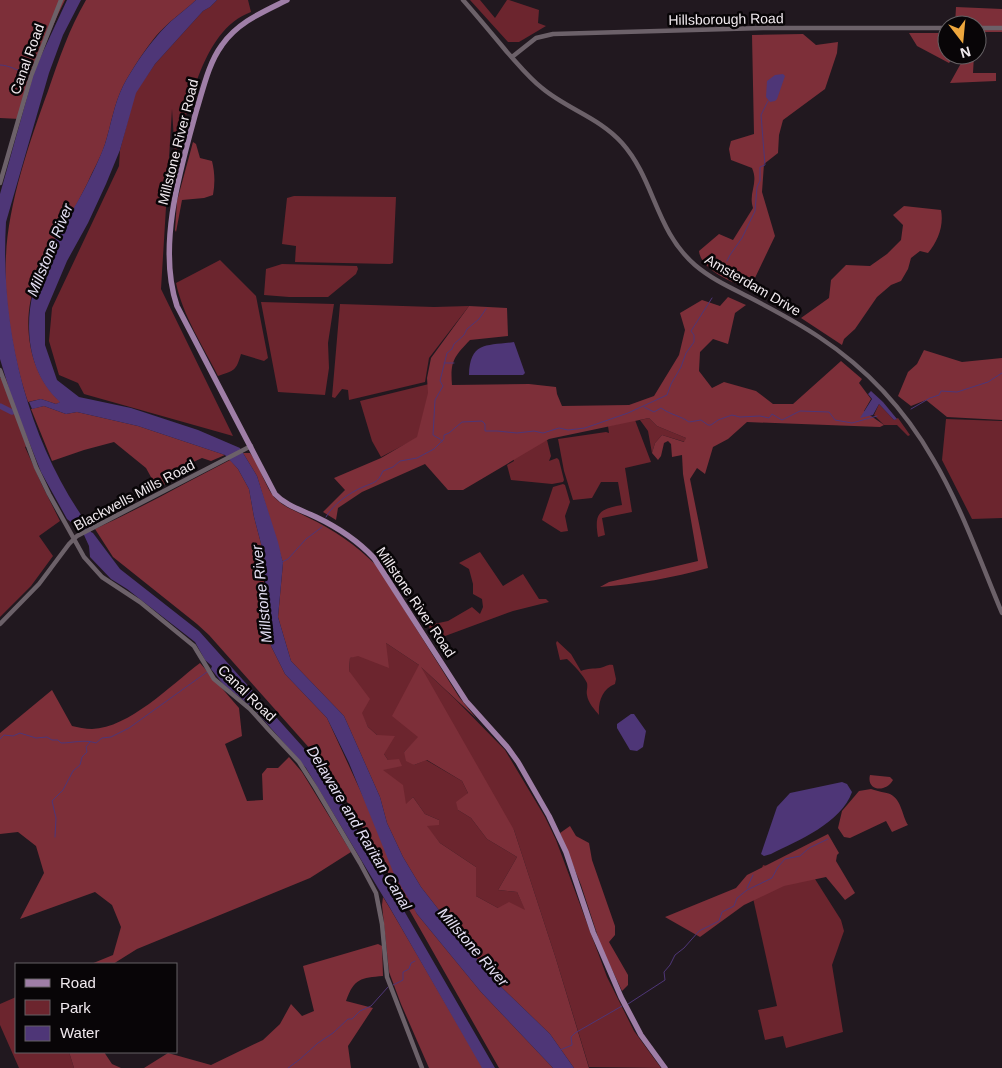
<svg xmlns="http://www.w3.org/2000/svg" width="1002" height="1068" font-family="Helvetica,sans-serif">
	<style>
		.green { fill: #6c252e }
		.forest { fill: #7d2f39; fill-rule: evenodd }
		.water { fill: #4e3677 }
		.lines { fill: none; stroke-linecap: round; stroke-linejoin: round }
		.stream { stroke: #4e3677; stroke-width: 1 }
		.river { stroke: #4e3677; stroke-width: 5.5 }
		.minor { stroke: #6c6169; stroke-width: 4.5 }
		.major { stroke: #9f7ea7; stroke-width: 5.5 }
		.labels { text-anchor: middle; stroke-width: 5; stroke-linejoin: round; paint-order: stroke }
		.street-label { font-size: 14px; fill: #f1eaef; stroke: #080507 }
		.water-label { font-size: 15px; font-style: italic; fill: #e4dff3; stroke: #080507 }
	</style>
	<rect width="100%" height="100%" fill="#21181f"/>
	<path class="green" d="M217,0H248L251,12C200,30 187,116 174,164L175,156L172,109L161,289L233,436L84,394L78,383L59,375L49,341L52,308L119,166L120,150L135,93L155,64L203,11L210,7Z
		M470,0H480L495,18L507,0H509L539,10L538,23L546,26L519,42H508Z
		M294,196L396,197L393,263L390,264L295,262L296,246L282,244L287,198Z
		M220,260L256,296L268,358L264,361L241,354C236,371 235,370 218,376C203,346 183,316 176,283Z
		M282,264L357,266L358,269L356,274L328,297H289L264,295L266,269Z
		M261,302L334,304L328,343L329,368L325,395L278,392Z
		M340,304L434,307L469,306L429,358L425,382L349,400L348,390L342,389L335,398L332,397Z
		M5,377L30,445L25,447L42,485L60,521L39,536L53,556L31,586L0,617V378Z
		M429,384L430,385L421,436L381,457L372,441L360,401Z
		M879,404L894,420L898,418L910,435L908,436L897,425H884L874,415Z
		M649,418L657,426L686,438L685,442L662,435L655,443L652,453L648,431L640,420Z
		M946,419L1002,421V518L972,519L942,460Z
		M635,420L651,462L625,468L632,512L602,518L605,535L598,537C594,513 599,509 622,505L618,482H601L592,498L573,500L564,471L558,439L606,432L609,433L608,426Z
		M547,440L551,456L549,461L557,458L559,460L564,480L563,482L552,484L511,480L507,465L514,461L513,458L532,446Z
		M563,484L565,485L570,502L565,516L568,531L561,532L542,520L553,487Z
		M480,552L503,586L523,574L539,599H546L549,602L513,611L437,639L430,631L429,625L448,621L472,607L480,614L483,607L482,599L473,594V584L469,569L459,563Z
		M557,641L571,654L581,671C588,668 593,669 600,668C606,667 607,664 613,665L616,679L615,684C602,689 598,702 599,715C595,710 588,703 587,695C586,691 588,688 587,683C584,676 573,664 567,659L560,660L556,643Z
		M386,643L419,665L455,699L505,750L545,817L556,840L607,977L634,1031L661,1068L589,1067L556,959L514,830L419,737L404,752L414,765L426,760L462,781L468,793L458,810L471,818L487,839L517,857L498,890L517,892L526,911L498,908L476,896V867L440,843L426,826L439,820L425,814L413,797L406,805L382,770L388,760L384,754L377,735L368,727L361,713L349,671L350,658Z
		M763,865L815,879L841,920L844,931L832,965L843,1032L786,1048L783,1036L765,1040L758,1010L777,1006L753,898Z
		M16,997V1052H69L74,1068H19L0,1025V1004Z"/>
	<path class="forest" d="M0,0H65C45,40 33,76 20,119L0,118Z
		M86,0H196C183,12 168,22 156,36C144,51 132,69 123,86C114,104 111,125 105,144C101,157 93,170 88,182C72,215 51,246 37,280C20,319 28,374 61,402L56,404L41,399L28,402C14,360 3,301 6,256C8,204 30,140 48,91C59,59 69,29 86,0Z
		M956,7L1002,9V32H977V25H955Z
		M909,33H947V55H955L949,63L917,46Z
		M803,34L816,45L838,42L837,53L825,89L783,120L779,135L778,153L764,164L762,192L775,236L754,280L757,292C739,285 701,272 699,251L719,234L733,240L753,208C748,192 759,184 752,168L731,160L729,149L731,141L754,134L752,35Z
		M963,55H974L973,73H996V81L950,83L965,56Z
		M193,142L196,144L200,158L212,161C215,173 215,184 213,195L204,198L182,200L176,232L175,230L177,201Z
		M904,206L941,210C944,226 938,241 928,253L920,251L911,258L908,269L901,281L891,285L877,297L855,329L844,339L842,345L801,318L829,298L831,280L846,265L870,266L887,254L901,240L903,225L893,215Z
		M728,297L746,305L735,313L728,344L713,339L700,352L699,371L712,388L724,382L756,391L773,404H793L841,361L862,379L859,383L871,399L864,411L884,425L880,427L747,422L728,439L713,447L705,474L697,468L690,479L708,568C673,578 636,584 600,587L609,582L698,561L683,474L682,455L672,457L671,444L668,441L664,443L661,456L658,460L652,453L655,443L662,435L684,442L686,438L657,426L649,418L549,439L463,490H448L425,464L362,492L338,508L336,520L323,512L345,490L334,478L381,458L417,437L428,393L427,378L431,358L469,306L507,308L508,336L470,340C454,357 450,361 452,385L529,384L556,387L557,394L562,406L629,405L654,396L679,355L685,330L680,313L702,300L720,306Z
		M924,350L962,362L1002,358V420L947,417L926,400L911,406L898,396L908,372L917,364Z
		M44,406L66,414L77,412L138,426L225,455L211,461L202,458L187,465L188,473L157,488L146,468L114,442L84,450L52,461L31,409Z
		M243,453H250C260,466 264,484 274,497C283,507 296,511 307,517C333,529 357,546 377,566L459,697L476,718L421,667L514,830L556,959L589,1068H574L550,1034L492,978L421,887L403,857L387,823L380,797L344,716L291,661L278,617L283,563L257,476ZM386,643L419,665L392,716L418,737L404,752L406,761L414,765L427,760L462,781L468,793L456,802L458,810L471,818L487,839L517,857L498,890L517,892L525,910L509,902L498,908L476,896V867L440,843L427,826L439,825V820L425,814L413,797L406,804L403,785L383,770L402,766L399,759L388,760L384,754L395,736L377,735L368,727L362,713L370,699L349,671L350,658L358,656L389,668Z
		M230,460L238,469L249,489L254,517L264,555V589L271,646L285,674L327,718L417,914L481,992L553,1068H499L352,809L312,751L209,635L197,624L113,557L95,529C141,508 185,483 230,460Z
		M200,663L239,708L242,736L225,744L247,801L263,800L262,774L267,768H278L289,757L302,772L351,852L310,878L137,949L113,964H91L113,955L121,927L112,905L95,892L20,919L44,873L36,846L18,832L0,834V733L52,690L72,726C78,727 85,729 92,729C129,728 171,685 200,663Z
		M870,775L890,777L893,780C886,793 866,791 870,775Z
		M871,789C877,791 887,793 890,794C902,800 902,816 908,825L892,832L886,821L850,838L844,837L838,828L842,811L859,791Z
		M570,826L576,836L589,843L592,860L615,926V935L609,942L628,975V985L622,991L601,946L581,885L560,833Z
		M828,834L839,853L837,855L836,861L855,893L845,900L826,877L784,886L744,905L700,937L665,917L736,888L747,875Z
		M383,897L391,910L483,1068H429L401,1004L389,972L382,905Z
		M378,944L382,946L383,976C361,978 354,978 346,1001L373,1008L348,1046L351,1068H144L168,1053L211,1065L263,1040L280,1024L291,1004L302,1016L314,1011L303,966Z
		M69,1052H104L112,1064L121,1068H74Z"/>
	<path class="water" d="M67,0H81L63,35L49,73L6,222C0,327 26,438 88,525L91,532L93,533L120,569L199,631L311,756L337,795L495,1068H482L390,908L306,768L254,709L223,684L211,669L212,666L205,660L195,642L127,589L111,579L90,557L89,546L84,535L81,530L67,519L41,472L13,402L0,359V194L35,69Z
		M196,0H217L210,7L203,11L155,64L136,93L120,150L106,184L88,223L67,261L45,313V345L57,380L79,397L131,408L198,430L240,448L257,476L278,542L283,563L278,617L291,661L344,716L380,797L387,823L403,857L421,887L492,978L550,1034L574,1068H553L481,992L417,914L394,874L349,763L327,718L285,674L271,646L267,620L264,555L254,517L249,489L238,469L225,455L138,426L77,412L66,414L44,406L32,409L29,402L41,399L56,404L60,402C20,366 23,304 45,258C57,233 74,210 86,186C93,172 100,158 105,144C111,125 114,104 123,86C132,69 144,51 157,36C168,22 183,12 196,0Z
		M783,74L785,76L777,99L775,101L770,102L766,97L767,81L775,75Z
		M514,342L525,373L523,375H469C470,341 487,346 514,342Z
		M871,391L883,402L897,419L894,420L879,404L873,415L860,418L872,399L868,394Z
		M631,714H634L646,731L643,747L637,751L630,750L617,728V724Z
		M842,782L847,784L852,792C841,823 799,840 771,854L764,856L761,854L777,807L790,793Z"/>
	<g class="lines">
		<path class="stream" d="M0,65C10,65 19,72 30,74
			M727,261L730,255L742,238L755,211L757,187L760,181V167L765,165L761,115L768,101
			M444,363H454
			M644,407L654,412L661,408C671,415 681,416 689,422L701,420L708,425H711L718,420L732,415L740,417L760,416L769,418L772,414L782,420L800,411L829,412L835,420L852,423L877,416
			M911,409L930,398L939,395L941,391L957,392L988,382L1002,373
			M442,442L440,439L433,435L435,400L443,386L440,381L447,353L452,349L454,344L464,335L467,329L479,319L486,309
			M326,517C333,504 349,493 363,487C374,482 377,484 383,471L393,467L400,461L417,458L434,449L444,439V435L449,433L462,422L482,421L485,424V431H497L517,433L534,431L543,433L559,428L568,430L585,428L628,413L667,395L671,384L681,367L686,353L694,342V335L691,331L712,298
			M282,562L288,559L306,539L322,527
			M0,739L4,735L13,736L20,733L36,738L47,737L52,740H58L61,743C73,743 84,739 96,743L102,738L111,737L129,728L207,672
			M55,837L56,818L52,801L63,790L73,771L80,765L82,757L87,752L86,747L90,742
			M747,888L753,875
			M393,985L403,980V972L409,969L411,963L415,961
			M628,1004L665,980L664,972L670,965L675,955L684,948L699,931L719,921L722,912L734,906L737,898L747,890L772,878L778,867L785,859L800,856L809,848L828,839
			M560,1050L572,1045L571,1037L575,1033L622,1006
			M288,1068L299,1060L318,1043L333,1033L348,1019H352L360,1011L371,1006L388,987"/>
		<path class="river" d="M0,406L12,412"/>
		<path class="minor" d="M463,0C478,17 492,34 507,52C518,64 529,78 542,88C567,109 600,118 622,143C655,180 655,230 695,265C709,277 725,285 741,293C768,307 794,320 819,337C866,368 905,410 933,459C961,506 981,563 1002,613
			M977,28H1002
			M512,57L536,38L553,34L763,28H947
			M0,183L31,76L61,0
			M0,370L36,467L49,494L84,557L102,577L140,602L194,646L214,679L250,709L268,729L299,762L315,787L360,863L376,893L382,924L387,977L422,1068
			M0,624L39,584L69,544L77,536L251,446"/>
		<path class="major" d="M287,0C263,12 238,22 222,45C208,64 203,90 196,112C180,170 157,247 177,306L275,494C286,506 302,510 316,517C337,527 358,541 374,558L466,701L508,748L518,762L549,816L566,852L593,932L621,997L641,1035L665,1068"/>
	</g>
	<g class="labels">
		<g class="street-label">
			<text transform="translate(726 19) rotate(-1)" y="5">Hillsborough Road</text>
			<text transform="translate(27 59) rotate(-70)" y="5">Canal Road</text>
			<text transform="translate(178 142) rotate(-76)" y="5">Millstone River Road</text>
			<text transform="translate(753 285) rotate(30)" y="5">Amsterdam Drive</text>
			<text transform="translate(134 495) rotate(-28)" y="5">Blackwells Mills Road</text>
			<text transform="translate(416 602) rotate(56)" y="5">Millstone River Road</text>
			<text transform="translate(247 693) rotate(44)" y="5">Canal Road</text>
		</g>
		<g class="water-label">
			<text transform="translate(50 250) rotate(-68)" y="5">Millstone River</text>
			<text transform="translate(262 594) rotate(-96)" y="5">Millstone River</text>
			<text transform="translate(359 828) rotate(59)" y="5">Delaware and Raritan Canal</text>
			<text transform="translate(473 947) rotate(49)" y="5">Millstone River</text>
		</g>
	</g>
	<rect x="15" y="963" width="162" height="90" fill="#080507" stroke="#656164"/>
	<rect x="25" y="979" width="25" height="8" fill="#9f7ea7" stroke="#656164"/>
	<text x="60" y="988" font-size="15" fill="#f1eaef">Road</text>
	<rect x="25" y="1000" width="25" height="15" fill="#6c252e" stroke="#656164"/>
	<text x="60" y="1013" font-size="15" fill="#f1eaef">Park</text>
	<rect x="25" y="1026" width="25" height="15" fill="#4e3677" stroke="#656164"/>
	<text x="60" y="1038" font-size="15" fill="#f1eaef">Water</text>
	<g transform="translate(962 40) rotate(164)"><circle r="24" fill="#080507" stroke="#656164"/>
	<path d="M0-4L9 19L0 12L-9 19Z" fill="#eea73d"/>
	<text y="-8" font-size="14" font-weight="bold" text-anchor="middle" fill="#f1eaef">N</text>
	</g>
</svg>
